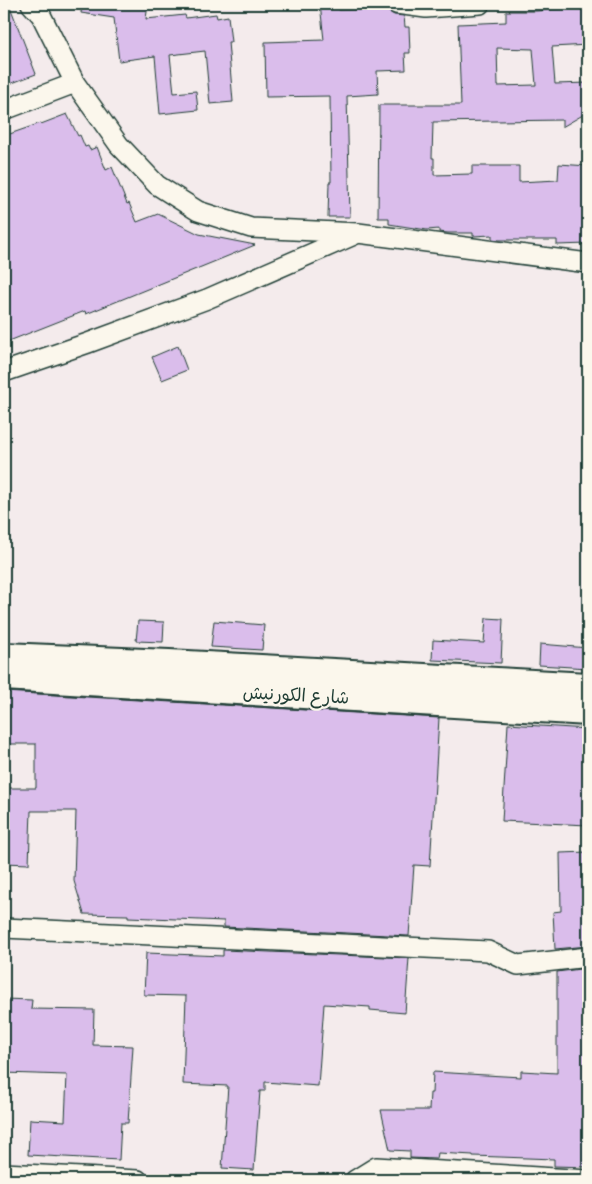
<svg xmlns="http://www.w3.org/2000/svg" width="592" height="1184" font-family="'Indie Flower','Playpen Sans Arabic',sans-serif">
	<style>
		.building { fill: #dabdeb; stroke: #1f3d34; fill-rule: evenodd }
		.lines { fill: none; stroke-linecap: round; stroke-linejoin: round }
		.street-casing { stroke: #1f3d34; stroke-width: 22 }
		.secondary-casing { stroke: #1f3d34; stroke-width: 30 }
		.street { stroke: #fbf7ec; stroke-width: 19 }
		.secondary { stroke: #fbf7ec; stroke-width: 26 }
		.labels { text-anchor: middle; stroke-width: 4.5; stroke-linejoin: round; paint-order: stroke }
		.street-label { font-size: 18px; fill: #1f3d34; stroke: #fbf7ec }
	</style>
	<rect width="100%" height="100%" fill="#f4ebec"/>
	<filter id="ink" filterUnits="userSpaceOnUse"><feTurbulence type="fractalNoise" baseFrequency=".02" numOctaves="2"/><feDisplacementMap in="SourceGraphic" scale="10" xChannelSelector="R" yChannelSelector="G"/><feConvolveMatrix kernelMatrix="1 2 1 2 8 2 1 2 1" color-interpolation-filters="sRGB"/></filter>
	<g filter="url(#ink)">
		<path class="building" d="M4,4H9L36,74L4,86Z
			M82,4H148L146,19L185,15L186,18L216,14L217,18L228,16L231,42H228L233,102L210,104L205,51L170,55L174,93L196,91L198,110L160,114L155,56L119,61L114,18L81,13Z
			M320,4H338L339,10L386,9L394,15L404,16L405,27H409L410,53H405L406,70L377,71L378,94L347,96L350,217H328L329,182H331L330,96L266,97L265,42L324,40Z
			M588,6V45L552,47L555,84L588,83V112L562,127V120L433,122L432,158H434V175L472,174V166H519V182L558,180L559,164L588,166V244L557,245V240H499L492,239V235L473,236V233H448L439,232V229L427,230L389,224V218H378L379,105H461L458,24L506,22V11H536ZM497,48L533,49L536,85L498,86Z
			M67,114L78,136L80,135L85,147L88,146L90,150L97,147L106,170L112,167L127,204L129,203L137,222L158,214L199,234L255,245L86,314L85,311L4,343V136L41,123V124Z
			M178,346L187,370L162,380L152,357Z
			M486,618L503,619L501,663L432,660L433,640L484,643Z
			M138,621L164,622L163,642L136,641Z
			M214,621L264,625L262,650L211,647Z
			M540,644L588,648V668L539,665Z
			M4,692L439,718L430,866L414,865L409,936L224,927V921L128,917V915L84,914L74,881L76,811H31L29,864L4,863V788H36V744H4Z
			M508,724L588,729V825L502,821Z
			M588,852V946L555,949L553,912L561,911L560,853Z
			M223,950L409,958L405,1013L370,1010V1007L324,1004L318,1086L265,1082V1091H260L254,1170L222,1168L228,1086L183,1084L186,996L144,995L146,953L223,956Z
			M588,968V1167L554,1166V1159L473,1156V1155L438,1153L437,1159L410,1158V1151L390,1150L381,1110H429L430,1093H432L433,1072L521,1077V1071L557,1073V972Z
			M4,999L32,1000L31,1009L94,1010L93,1045L133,1046L128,1123H121L119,1160L28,1155L30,1119L65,1121L67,1075L4,1073Z"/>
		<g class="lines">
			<g class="street-casing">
				<path id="street" d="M31,4L41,15L75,83L119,145L157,185L198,211L251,228L358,233L588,263
					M396,4L426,8L480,4
					M4,110L75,83
					M4,372L88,343L207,299L354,235
					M4,928L488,951L518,965L588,957
					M4,1173L138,1180
					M355,1180L376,1167L588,1180"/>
			</g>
			<g class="secondary-casing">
				<path id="secondary" d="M4,656L169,663L588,686
					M4,677L588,712"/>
			</g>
			<use href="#street" class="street"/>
			<use href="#secondary" class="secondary"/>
		</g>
	</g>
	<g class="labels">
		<g class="street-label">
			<text transform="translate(296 695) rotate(3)" y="6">شارع الكورنيش</text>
		</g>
	</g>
	<rect width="592" height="1184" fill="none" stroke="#fbf7ec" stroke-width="20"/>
	<rect x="10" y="10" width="572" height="1164" fill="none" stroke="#1f3d34" stroke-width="2" filter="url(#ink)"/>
</svg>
